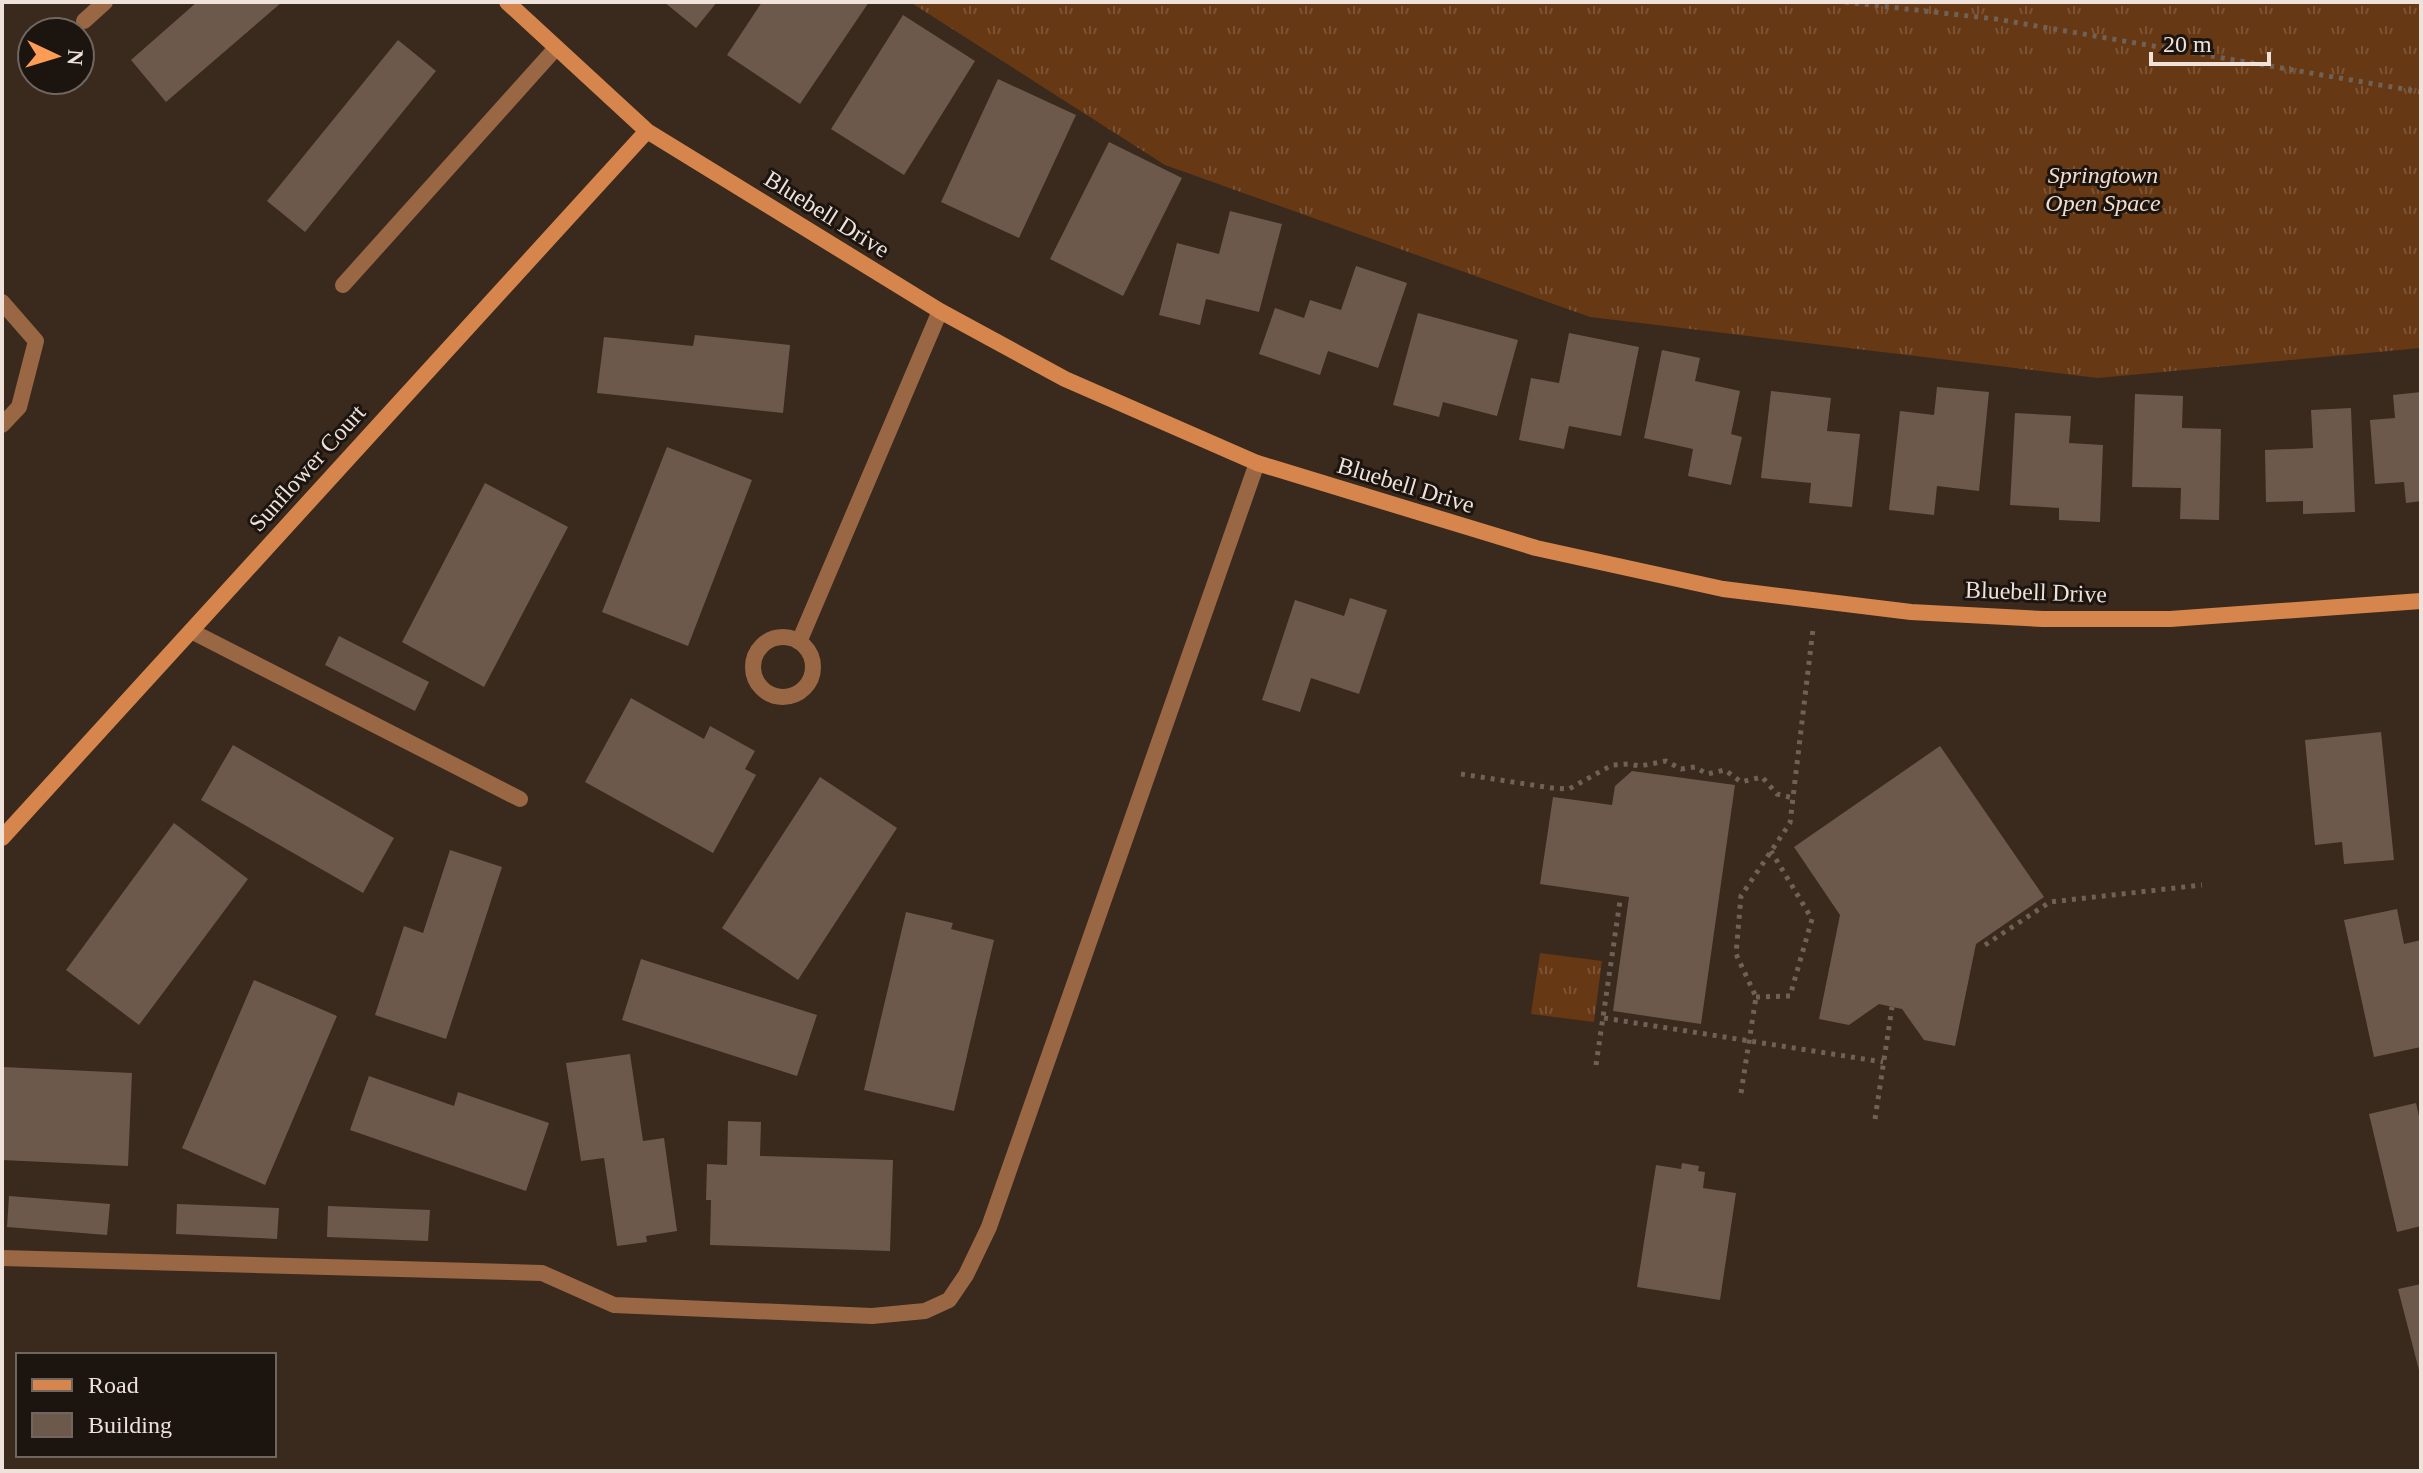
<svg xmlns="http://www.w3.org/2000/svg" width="2423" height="1473" font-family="'Times New Roman',serif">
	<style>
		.grass { fill: url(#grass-tufts) }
		.building { fill: #6d594c }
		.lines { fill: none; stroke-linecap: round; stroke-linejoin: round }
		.path { stroke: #706156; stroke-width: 5; stroke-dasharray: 4 6; stroke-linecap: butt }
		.lane { stroke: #996744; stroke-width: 16 }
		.secondary { stroke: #d6864c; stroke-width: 16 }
		.labels { text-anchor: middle; stroke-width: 6; stroke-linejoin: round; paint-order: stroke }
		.park-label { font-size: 24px; font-style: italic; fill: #f2dcce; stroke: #1c140e }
		.street-label { font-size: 24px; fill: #eee2db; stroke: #1c140e }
	</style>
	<defs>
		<pattern id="grass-tufts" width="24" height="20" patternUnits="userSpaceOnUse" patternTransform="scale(2)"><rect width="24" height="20" fill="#663813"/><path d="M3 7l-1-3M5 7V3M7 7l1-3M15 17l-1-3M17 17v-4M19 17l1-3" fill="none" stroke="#7c5435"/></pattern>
	</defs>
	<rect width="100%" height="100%" fill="#3a291d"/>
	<path class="grass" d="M910,2H2421V348L2098,378L1590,317L1165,165Z
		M1540,953L1602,961L1594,1022L1531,1014Z"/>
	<path class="building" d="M197,2H282L166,102L131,60Z
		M664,2H717L696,28Z
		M762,2H869L800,104L727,55Z
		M903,15L975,61L904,175L831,129Z
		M398,40L436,71L305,232L267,201Z
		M998,79L1076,115L1019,238L941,202Z
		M1109,142L1182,178L1123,296L1050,259Z
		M1230,211L1282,224L1259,312L1206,299L1200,325L1159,315L1177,243L1219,254Z
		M1356,266L1407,283L1378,368L1328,351L1320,375L1259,354L1275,308L1304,318L1310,300L1341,310Z
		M1418,313L1518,340L1497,416L1443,402L1439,417L1393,405Z
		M1569,333L1639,347L1621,436L1569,426L1564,449L1519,440L1531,378L1559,383Z
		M695,335L790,345L783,413L597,393L604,337L693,346Z
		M1662,350L1700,358L1695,381L1740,391L1731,434L1742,437L1731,485L1688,476L1693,449L1644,438Z
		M1937,387L1989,392L1979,491L1937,486L1934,515L1889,510L1900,411L1934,415Z
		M1771,391L1831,398L1827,431L1860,434L1852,507L1809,503L1811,483L1761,478Z
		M2421,392V501L2406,503L2404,482L2375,484L2370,420L2395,418L2393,395Z
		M2135,394L2183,396L2182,428L2221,429L2219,520L2180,519L2181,488L2132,487Z
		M2351,408L2355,512L2303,514V501L2266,502L2265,450L2313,448L2311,410Z
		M2015,413L2071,416L2069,443L2103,445L2100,522L2059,520V508L2010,505Z
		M667,447L752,480L688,646L602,612Z
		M485,483L568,527L484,687L402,642Z
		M1350,598L1387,610L1359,694L1311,678L1300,712L1262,700L1295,600L1344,616Z
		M339,636L429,682L415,711L325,665Z
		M631,698L704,739L710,726L755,751L745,769L756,775L713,853L585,782Z
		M2381,732L2394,860L2344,864L2342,842L2315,845L2305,740Z
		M233,745L394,838L363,893L201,800Z
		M1940,746L2044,897L1976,944L1955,1046L1924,1040L1902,1009L1879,1004L1849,1025L1819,1019L1840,915L1794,847Z
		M1632,771L1735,785L1701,1024L1613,1011L1629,897L1540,884L1553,797L1612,805L1615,786Z
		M820,777L897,828L798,980L722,928Z
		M174,823L248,879L139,1025L66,970Z
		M450,850L502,867L446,1039L375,1015L404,926L423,933Z
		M2397,909L2404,944L2421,940V1047L2374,1057L2344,920Z
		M906,912L953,923L951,929L994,940L954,1111L864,1090Z
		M641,959L817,1015L797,1076L622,1020Z
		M254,980L337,1016L265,1185L182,1148Z
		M630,1054L643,1141L664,1138L677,1231L646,1236L647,1242L617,1246L604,1158L581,1161L566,1063Z
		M2,1067L132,1073L128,1166L2,1160Z
		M369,1076L454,1106L458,1092L549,1123L526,1191L350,1130Z
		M2416,1103L2421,1125V1226L2397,1232L2369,1114Z
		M728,1121L761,1122L760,1156L893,1160L890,1251L710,1245L711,1200H706L707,1164L727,1165Z
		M1682,1163L1699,1166L1698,1171L1705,1172L1703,1188L1736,1193L1720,1300L1637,1287L1656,1165L1681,1169Z
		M9,1196L110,1204L107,1235L7,1227Z
		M177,1204L279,1208L277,1239L176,1234Z
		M328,1206L430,1210L428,1241L327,1237Z
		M2421,1284V1374H2420L2398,1289Z"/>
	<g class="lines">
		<path class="path" d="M1845,2L1996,19L2421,92
			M1461,774L1552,788L1569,789L1612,765L1628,764L1640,766L1666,761L1681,769L1695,767L1707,774L1725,770L1741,782L1762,777L1777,794L1793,798
			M1985,945L2050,902L2202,885
			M1756,997L1790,996L1812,919L1771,851
			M1604,1018L1883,1062
			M1596,1065L1620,901
			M1741,1093L1756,997L1736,954L1741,896L1790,823L1813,629
			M1875,1119L1892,1007"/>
		<path class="lane" d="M84,21L105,2
			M343,285L556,48
			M2,302L36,341L19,407L2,425
			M191,631L520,799
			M753 667a30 30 0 1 1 60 0a30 30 0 1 1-60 0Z
			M799,642L940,311
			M2,1258L542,1273L614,1305L872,1316L925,1311L949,1300L966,1275L989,1227L1257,463"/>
		<path class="secondary" d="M507,2L647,131L940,311L1065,379L1257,463L1536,548L1723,589L1911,612L2043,619H2170L2421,601
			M2,838L647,131"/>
	</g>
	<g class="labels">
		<g class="park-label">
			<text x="2103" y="183">Springtown<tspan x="2103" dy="28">Open Space</tspan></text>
		</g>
		<g class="street-label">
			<text transform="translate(827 214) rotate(32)" y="8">Bluebell Drive</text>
			<text transform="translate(307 468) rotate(-48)" y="8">Sunflower Court</text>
			<text transform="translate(1406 485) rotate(17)" y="8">Bluebell Drive</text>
			<text transform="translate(2036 592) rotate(2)" y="8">Bluebell Drive</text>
		</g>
	</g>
	<rect width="2423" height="1473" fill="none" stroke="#eee2db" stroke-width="8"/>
	<rect x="16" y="1353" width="260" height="104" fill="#1c140e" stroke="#706660" stroke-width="2"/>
	<rect x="32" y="1379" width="40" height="12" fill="#d6864c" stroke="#706660" stroke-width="2"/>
	<text x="88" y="1393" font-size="24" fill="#eee2db">Road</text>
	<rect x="32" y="1413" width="40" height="24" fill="#6d594c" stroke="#706660" stroke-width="2"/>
	<text x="88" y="1433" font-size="24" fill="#eee2db">Building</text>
	<g transform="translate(56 56) rotate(94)"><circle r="38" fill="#1c140e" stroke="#706660" stroke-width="2"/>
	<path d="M0-6L14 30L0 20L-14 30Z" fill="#fd9d55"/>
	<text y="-12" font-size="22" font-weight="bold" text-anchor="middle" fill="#eee2db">N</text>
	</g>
	<path d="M2151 52v12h118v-12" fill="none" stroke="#eee2db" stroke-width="4"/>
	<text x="2163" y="52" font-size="24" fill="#eee2db" stroke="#1c140e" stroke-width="6" paint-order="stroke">20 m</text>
</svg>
